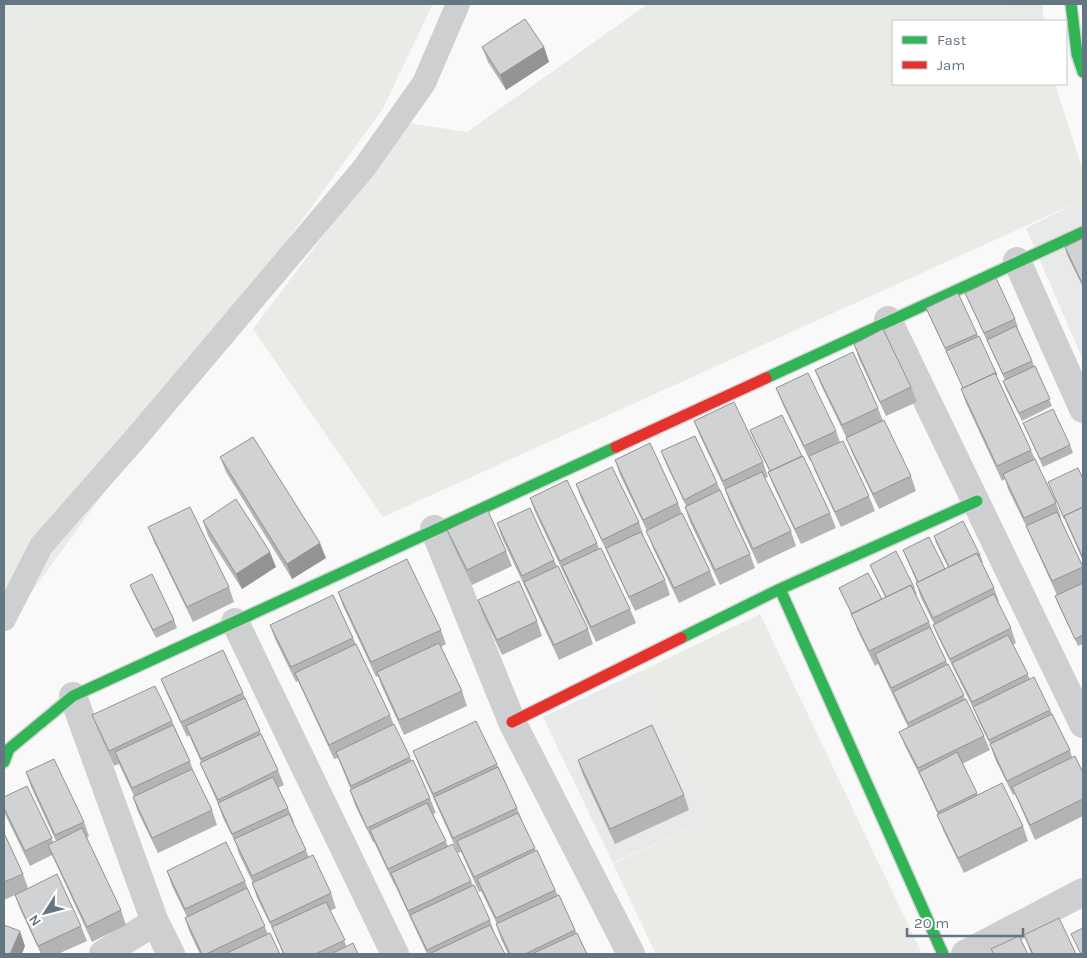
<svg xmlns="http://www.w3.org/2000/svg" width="1087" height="958" font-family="Karla,sans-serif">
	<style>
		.built { fill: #e8e9e9 }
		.green { fill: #e8ebe6 }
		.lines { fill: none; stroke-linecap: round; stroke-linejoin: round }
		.fast-casing { stroke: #d5d6d7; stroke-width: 14 }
		.jam-casing { stroke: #d5d6d7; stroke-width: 14 }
		.lane { stroke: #cecfd0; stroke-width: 24 }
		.street { stroke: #cecfd0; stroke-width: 28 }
		.fast { stroke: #30b455; stroke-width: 11 }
		.jam { stroke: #e5322d; stroke-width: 11 }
		.wall { fill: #b3b5b5 }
		.shaded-wall { fill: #929394 }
		.building { fill: #d0d2d3; stroke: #929394 }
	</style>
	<rect width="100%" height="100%" fill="#f9f9f9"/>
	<path class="built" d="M1011,4H1042L1044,21H1022Z
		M1083,200V360L1026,228Z
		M641,671L711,817L613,863L543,717Z"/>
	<path class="green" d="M4,4H433L382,110L4,630Z
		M648,4H1011L1022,21H893V84H1055L1083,171V200L383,517L253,329L408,123L467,132Z
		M760,614L922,954H656L613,864L711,817L641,671Z"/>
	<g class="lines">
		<g class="fast-casing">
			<path id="fast" d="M1071,4L1077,54L1083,72
				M766,378L1083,232
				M780,589L943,954
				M681,638L780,589L977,501
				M4,762L9,749L73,696L616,447"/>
		</g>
		<g class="jam-casing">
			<path id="jam" d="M616,447L766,378
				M512,722L681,638"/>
		</g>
		<path class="lane" d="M4,619L41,546L135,439L364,168L424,83L458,4"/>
		<path class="street" d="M1017,261L1083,409
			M888,320L1083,724
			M434,529L512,722L631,954
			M235,622L395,954
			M73,696L155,922L171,954
			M103,954L155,922
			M965,954L1083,892"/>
		<use href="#fast" class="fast"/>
		<use href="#jam" class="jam"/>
	</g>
	<path class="wall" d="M482,47H544L549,62L506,90L488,62Z
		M1083,238V287L1067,255L1065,247Z
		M965,293L1015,319L1018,327H1017L1052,406L1022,421L1006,389L1003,381L1005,380L987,341Z
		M926,308L977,334L1031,450L1035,459L1056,503L1061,517L1060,518L1083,568V644L1078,646L1058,604L1055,596L1057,595L1032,540L1028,530L1008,489L1005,479L1002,481L966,403L961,389L963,388L929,315Z
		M854,344L911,387L917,402L886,416L859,359Z
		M815,370L878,408L883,421L911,476L916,491L879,509L852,453L847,439L821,385Z
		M776,388L836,431L840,442L869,496L875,511L841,527L815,471L811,460L810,461L782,403Z
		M694,421L763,462L768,477L765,478L791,531L796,546L758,564L730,504L725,489L700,436Z
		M1023,423L1070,445L1073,453L1043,467Z
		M750,430L802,456L830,513L836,528L801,544L774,487L768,472H770L753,438Z
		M661,451L717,483L750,554L755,568L720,585L690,522L685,507L686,506L667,466Z
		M220,457L326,558L292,579L226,472Z
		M615,460L678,503L682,514L710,571L716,585L679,603L652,546L647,531L620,475Z
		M1083,479V561L1048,482Z
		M576,484L639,522L644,537L665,580L670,595L635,611L612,563L608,554L581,498Z
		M530,498L597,543L599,549L630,609L636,623L596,642L535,512Z
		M203,521L276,567L242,589L208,536Z
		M497,523L554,560L557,566L588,629L593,644L559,660L502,538Z
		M148,527L229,587L234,602L193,622L154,542Z
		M447,530L506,551L512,566L472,585L453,545Z
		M934,536L980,555L983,562L982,563L994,588L999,602L998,603L1011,628L1016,643L1013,645L1030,679L1050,710L1070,750L1072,757L1083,773V816L1035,840L1015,794L1013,795L995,759L990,744L979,722L976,714L939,639L933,625L934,624L921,598L916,583H917L903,550L945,569L948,567L936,543Z
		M870,565L914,587L917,594L915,595L929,622L934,636L948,665L984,736L990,750L962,764L978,796L1023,826L1028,841L964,873L943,830L938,815L922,780L905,746L899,732L908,727L878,664L875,666L857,629L852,614L842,595L839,588L882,599L885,597L873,572Z
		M130,585L174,620L177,628L156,638L133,593Z
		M338,592L441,630L446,644L441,647L462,691L467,706L404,735L382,687L378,676L376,677L343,606Z
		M478,600L537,621L542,636L502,655L483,615Z
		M270,625L353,638L356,644L390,715L394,725L430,798L436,813L433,814L448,846L471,881L490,920L495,935L505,954H427L394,883V884L374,842H373L355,805L350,790H351L338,758L334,759L298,681L296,682L275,639Z
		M161,679L243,693L263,738L278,770L284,785L278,788L288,808L294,822L293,823L309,857L331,893L336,908L330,911L347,947L358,954H283L274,932L257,898L252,883H253L239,854L236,844L223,818L218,804L206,777L200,763L201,762L189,735L187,737L167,694Z
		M92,715L172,721L190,761L195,776L212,810L217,825L158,853L138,812L133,797L134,796L119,764L114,766L98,730Z
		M413,751L497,764L517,808L523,823L536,851L587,954H508L501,939L496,924H497L481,891L479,892L461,852L458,853L419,766Z
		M578,760L684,795L689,810L615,844L583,775Z
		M26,772L84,822L89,836L87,838L121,910L126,925L92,942L52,855L30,866L5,814L4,811V797L52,838L53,842L56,841L31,787Z
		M4,833L23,874L28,888L81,926L87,941L58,954H41L20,909L15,895L4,900Z
		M167,871L245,881L249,892L268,934L280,954H200L190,933L185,918L187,917L172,886Z
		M1024,935L1076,954H1031Z"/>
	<path class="shaded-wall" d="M544,47L549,62L506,90L500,75Z
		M320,543L326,558L292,579L287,564Z
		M270,552L276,567L242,589L236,574Z
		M20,931L25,946L22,954H10Z"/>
	<path class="building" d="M525,19L544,47L500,75L482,47Z
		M1083,238V285L1065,247Z
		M996,278L1015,319L984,333L965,293Z
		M958,293L977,334L945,348L926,308Z
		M1016,326L1032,361L1003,374L987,340Z
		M883,329L911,387L880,402L854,344Z
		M979,336L997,375L995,373L963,388L946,351Z
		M853,352L878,408L842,425L815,370Z
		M1035,366L1050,399L1019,413L1003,381Z
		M808,373L836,431L804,446L776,388Z
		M995,373L1031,450L997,466L961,389Z
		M734,402L763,462L723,481L694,421Z
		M1053,409L1070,445L1040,459L1023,423Z
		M782,415L802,456L770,471L750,430Z
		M884,420L911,476L873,494L846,438Z
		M695,436L717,483L684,500L661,451Z
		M253,437L320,543L287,564L220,457Z
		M843,441L869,496L835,512L809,456Z
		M650,443L678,503L643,520L615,460Z
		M803,456L830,513L795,529L768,472Z
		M1035,459L1056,503L1024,518L1003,474Z
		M612,467L639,522L602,540L576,484Z
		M1078,468L1083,479V507L1064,516V518L1048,482Z
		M762,472L791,531L753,549L725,489Z
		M567,480L597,543L560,561L530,498Z
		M720,490L750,554L715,570L685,507Z
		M236,499L270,552L236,574L203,521Z
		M190,507L229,587L187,607L148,527Z
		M1083,507V558L1064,516Z
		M530,508L554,560L522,576L497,523Z
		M488,511L506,551L467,570L447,530Z
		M1057,512L1083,567L1052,581L1026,526Z
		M682,513L710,571L674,588L646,531Z
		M963,521L980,555L978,556L977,553L949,567L934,536Z
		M641,532L665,580L629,597L606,548Z
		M929,537L945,569L918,582L903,550Z
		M601,548L630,609L591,627L562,566Z
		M896,551L914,587L912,588L911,585L886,597L870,565Z
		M977,553L994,588L933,618L916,583Z
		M407,559L441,630L371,662L338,592Z
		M558,566L588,629L554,645L524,582Z
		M868,573L882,599L852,614L839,588Z
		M152,574L174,620L153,630L130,585Z
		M519,581L537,621L497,640L478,600Z
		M1083,583V635L1075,639L1055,596Z
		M911,585L929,622L869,651L851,614Z
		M994,594L1011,628L950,659L933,625Z
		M333,595L353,638L291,667L270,625Z
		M930,627L946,661L891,688L875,654Z
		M1008,635L1028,674L972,702L952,663Z
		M439,643L462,691L399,720L377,672Z
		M356,644L390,715L329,745L295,673Z
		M223,650L243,693L181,722L161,679Z
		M948,664L964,695L908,723L893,692Z
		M1034,677L1050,710L989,740L973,707Z
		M155,686L172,721L109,751L92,715Z
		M245,698L260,731L201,759L186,726Z
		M966,699L984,736L918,768L899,732Z
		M1052,714L1070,750L1007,781L990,744Z
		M476,721L497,764L433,794L413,751Z
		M394,724L410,757L351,786L336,752Z
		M173,725L190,761L132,788L115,752Z
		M652,725L684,795L610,829L578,760Z
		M261,734L278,770L218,800L200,763Z
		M957,752L977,793L938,812L919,772Z
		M1075,756L1083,773V799L1030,825L1012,787Z
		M54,759L84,822L55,835L26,772Z
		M413,760L430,798L367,828L350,790Z
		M498,767L517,808L453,838L434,797Z
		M192,769L212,810L152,838L133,797Z
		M273,777L288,808L232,834L218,803Z
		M1002,783L1023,826L958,858L937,815Z
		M27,786L52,838L25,851L4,808V797Z
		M427,803L446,841L388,869L370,830Z
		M518,813L535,848L474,877L457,841Z
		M289,814L306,850L252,876L234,839Z
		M82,828L121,910L87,927L48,845Z
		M4,833L23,874L4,882Z
		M226,842L245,881L185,909L167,871Z
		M453,844L471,881L408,911L391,873Z
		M537,850L555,890L496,918L477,879Z
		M313,855L331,893L270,922L252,883Z
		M57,874L81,926L38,946L15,895Z
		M474,885L490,920L427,950L410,915Z
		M247,888L265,926L206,954H202L185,918Z
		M559,895L575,930L525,954H510L496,924Z
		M326,902L345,940L315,954H284L272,927Z
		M1059,918L1076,954H1033L1024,935Z
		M4,925L20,931L10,954H4Z
		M490,925L505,954H429Z
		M1083,928V954H1081L1071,934Z
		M270,933L280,954H225Z
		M577,933L587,954H532Z
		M1019,936L1028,954H994L991,949Z
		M353,943L358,954H331Z"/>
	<rect width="1087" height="958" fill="none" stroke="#657683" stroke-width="10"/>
	<rect x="892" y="20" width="175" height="65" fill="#ffffff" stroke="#c1c8cd"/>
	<rect x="902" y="36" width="25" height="8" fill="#30b455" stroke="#c1c8cd"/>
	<text x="937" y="45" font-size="15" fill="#657683">Fast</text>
	<rect x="902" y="61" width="25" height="8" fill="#e5322d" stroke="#c1c8cd"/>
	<text x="937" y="70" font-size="15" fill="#657683">Jam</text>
	<g transform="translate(45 913) rotate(234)" stroke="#ffffff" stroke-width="4" paint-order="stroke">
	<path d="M0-4L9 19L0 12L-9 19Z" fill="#657683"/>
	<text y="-8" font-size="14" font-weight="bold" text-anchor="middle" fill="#657683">N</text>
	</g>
	<path d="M907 928v8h116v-8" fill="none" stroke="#657683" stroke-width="2.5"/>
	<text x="914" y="928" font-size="15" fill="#657683" stroke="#ffffff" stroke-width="4" paint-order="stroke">20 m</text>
</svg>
